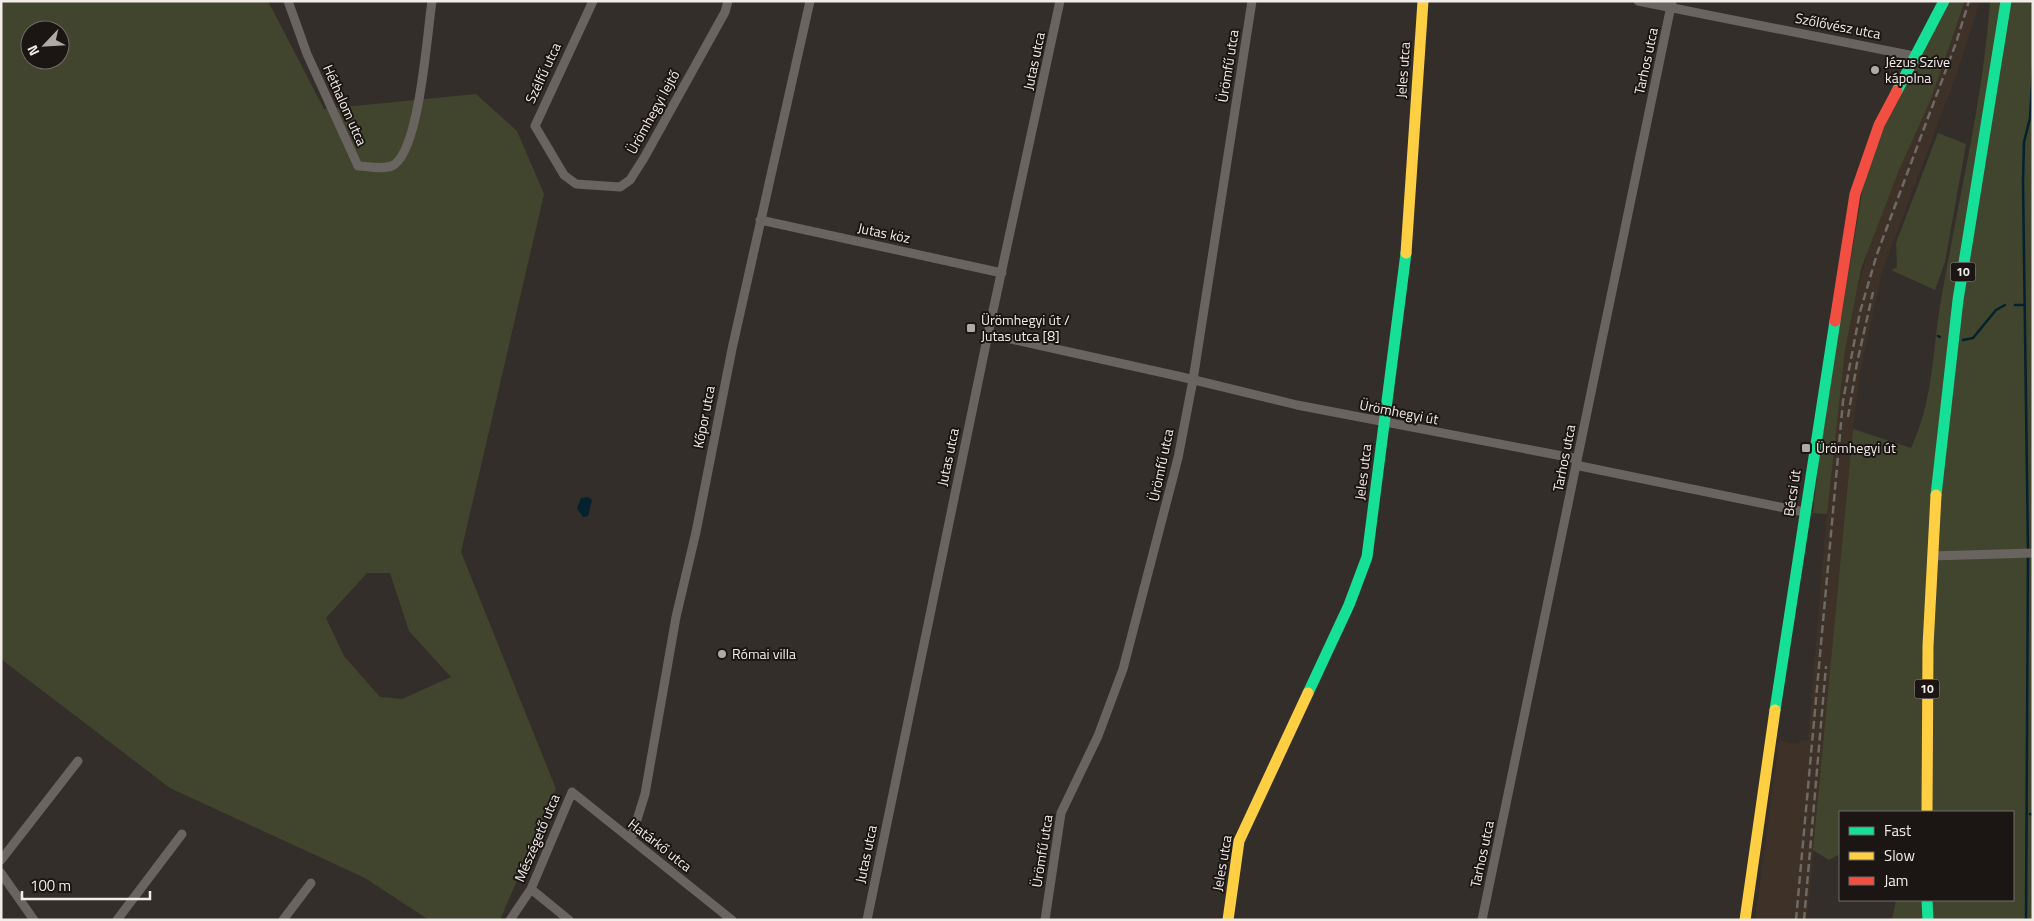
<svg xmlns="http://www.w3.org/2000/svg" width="2034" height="921" font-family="'Titillium Web',sans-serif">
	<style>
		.built { fill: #3e3127 }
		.green { fill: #41452d; fill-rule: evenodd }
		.water { fill: #05202e }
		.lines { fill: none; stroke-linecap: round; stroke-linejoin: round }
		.stream { stroke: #05202e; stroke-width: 2.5 }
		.street { stroke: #696460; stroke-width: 9 }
		.fast { stroke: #16e098; stroke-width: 11 }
		.slow { stroke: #ffcf43; stroke-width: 11 }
		.jam { stroke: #f24e42; stroke-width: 11 }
		.rail { stroke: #6e6a66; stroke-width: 2.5; stroke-dasharray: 8 4; stroke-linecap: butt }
		.poi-dot { fill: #b0aaa6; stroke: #1b1614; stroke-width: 2 }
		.labels { text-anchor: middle; stroke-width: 4; stroke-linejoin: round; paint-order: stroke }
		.shield { fill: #1b1614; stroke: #b2aca9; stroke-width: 1 }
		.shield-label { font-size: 12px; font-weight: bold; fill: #f3ede9 }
		.street-label { font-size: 14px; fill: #f3ede9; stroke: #1b1614 }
		.poi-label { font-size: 14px; fill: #f3ede9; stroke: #1b1614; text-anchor: start }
	</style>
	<rect width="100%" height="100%" fill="#342e2a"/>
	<path class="built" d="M1965,1H1980L1957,73L1882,272L1860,373L1853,429L1807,920H1755L1779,740L1797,744L1802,740L1808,741L1828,496L1845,350L1853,305L1871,240Z"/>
	<path class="green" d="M1,1H268L324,109L476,94L517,131L544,194L461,552L556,789L500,920H429L365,878L170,788L1,659ZM30,30H60V60H30ZM367,573H390L409,631L451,677L402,699L380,697L344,656L326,618Z
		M1950,1H1965L1930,101L1899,170L1861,269L1845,350L1827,514L1813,513L1822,430L1866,169L1880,135Z
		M1990,1H2033V920H1892L1896,900H2013V812H1840V854L1829,860L1813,850L1853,429L1911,448C1934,399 1932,352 1941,300C1958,201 1983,102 1990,1Z
		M1938,133L1966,144L1945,262L1935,290L1891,270L1897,267L1896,243Z"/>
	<path class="water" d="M588,497L592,500L588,516L583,517L577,508L581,498Z"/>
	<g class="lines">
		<path class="stream" d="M2015,305H2025
			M1938,336L1940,337
			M1963,340L1973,338L1996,310L2005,305
			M2028,551L2023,182L2024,142L2030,118L2033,66
			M2030,814L2033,815
			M2026,920L2028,556"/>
		<path class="street" d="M288,1L307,54L358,166C368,166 387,171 395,164C420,145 427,34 432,1
			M593,1L535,126L564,175L576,184L620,187L630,180L644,158L725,12L728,1
			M1638,1L1914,56
			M760,220L1002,273
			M988,334L1182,377L1297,405L1573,458L1580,466L1804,512
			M1932,556L2033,553
			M631,839L645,794L676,617L696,532L732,349L810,1
			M1,860L78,761
			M1,873L34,920
			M531,889L569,920
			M117,920L182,834
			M283,920L311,883
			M510,920L531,889L572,792L732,920
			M867,920L988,334L1060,1
			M1045,920L1061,813L1098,736L1123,669L1178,458L1193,380L1252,1
			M1482,920L1672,1"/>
		<path class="fast" d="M1897,91L1944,1
			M1936,495L1958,300L2006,1
			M1308,693L1349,605L1367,557L1406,253
			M1775,710L1835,321
			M1927,900L1928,920"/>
		<path class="slow" d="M1406,253L1423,1
			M1927,812L1928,646L1936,495
			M1228,920L1239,841L1308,693
			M1745,920L1775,710"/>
		<path class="jam" d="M1835,321L1855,194L1879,125L1897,91"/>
		<path class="rail" d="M1848,417L1857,363L1873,292
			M1796,920L1843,401L1860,312L1877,254L1956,43L1969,1
			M1804,920L1826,666"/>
	</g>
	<g class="poi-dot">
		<circle cx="1875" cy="70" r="5"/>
		<rect x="966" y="323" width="10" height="10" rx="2.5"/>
		<rect x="1801" y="443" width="10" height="10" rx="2.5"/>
		<circle cx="722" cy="654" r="5"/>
	</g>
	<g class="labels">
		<g class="shield">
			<rect x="1950.5" y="262.5" width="25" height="19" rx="4"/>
			<rect x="1914.5" y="679.5" width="25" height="19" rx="4"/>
		</g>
		<g class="shield-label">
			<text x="1963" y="276">10</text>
			<text x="1927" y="693">10</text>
		</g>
		<g class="street-label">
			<text transform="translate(1838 26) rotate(11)" y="5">Szőlővész utca</text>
			<text transform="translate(1034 61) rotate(-78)" y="5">Jutas utca</text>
			<text transform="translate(1646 61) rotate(-78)" y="5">Tarhos utca</text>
			<text transform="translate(1228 66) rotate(-81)" y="5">Ürömfű utca</text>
			<text transform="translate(1403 70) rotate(-86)" y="5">Jeles utca</text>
			<text transform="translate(543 73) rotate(-65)" y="5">Szélfű utca</text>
			<text transform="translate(345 105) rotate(66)" y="5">Héthalom utca</text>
			<text transform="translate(653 112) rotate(-61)" y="5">Ürömhegyi lejtő</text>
			<text transform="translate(884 233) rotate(12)" y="5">Jutas köz</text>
			<text transform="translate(1399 412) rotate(11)" y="5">Ürömhegyi út</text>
			<text transform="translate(704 417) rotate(-79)" y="5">Kőpor utca</text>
			<text transform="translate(948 457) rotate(-78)" y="5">Jutas utca</text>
			<text transform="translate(1564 458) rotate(-79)" y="5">Tarhos utca</text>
			<text transform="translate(1161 465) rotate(-78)" y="5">Ürömfű utca</text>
			<text transform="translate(1363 472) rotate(-83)" y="5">Jeles utca</text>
			<text transform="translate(1792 493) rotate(-81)" y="5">Bécsi út</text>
			<text transform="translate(537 838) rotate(-67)" y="5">Mészégető utca</text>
			<text transform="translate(660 845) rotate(38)" y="5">Határkő utca</text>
			<text transform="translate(1042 851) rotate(-81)" y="5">Ürömfű utca</text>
			<text transform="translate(866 854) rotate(-78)" y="5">Jutas utca</text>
			<text transform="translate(1482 854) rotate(-78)" y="5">Tarhos utca</text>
			<text transform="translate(1222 863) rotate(-80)" y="5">Jeles utca</text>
		</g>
		<g class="poi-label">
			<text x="1885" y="67">Jézus Szíve<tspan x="1885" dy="16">kápolna</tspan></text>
			<text x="981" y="325">Ürömhegyi út /<tspan x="981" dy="16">Jutas utca [8]</tspan></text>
			<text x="1816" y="453">Ürömhegyi út</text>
			<text x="732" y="659">Római villa</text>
		</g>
	</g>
	<rect width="2034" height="921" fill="none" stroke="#f3ede9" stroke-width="5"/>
	<rect x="1839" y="811" width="175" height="90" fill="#1b1614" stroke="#716c69"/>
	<rect x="1849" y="827" width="25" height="8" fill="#16e098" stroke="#716c69"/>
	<text x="1884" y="836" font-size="15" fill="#f3ede9">Fast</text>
	<rect x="1849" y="852" width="25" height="8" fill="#ffcf43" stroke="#716c69"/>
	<text x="1884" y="861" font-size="15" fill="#f3ede9">Slow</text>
	<rect x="1849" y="877" width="25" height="8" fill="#f24e42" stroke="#716c69"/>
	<text x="1884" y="886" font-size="15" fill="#f3ede9">Jam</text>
	<g transform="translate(45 45) rotate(245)"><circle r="24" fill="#1b1614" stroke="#716c69"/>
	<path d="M0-4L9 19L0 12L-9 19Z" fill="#b0aaa6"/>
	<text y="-8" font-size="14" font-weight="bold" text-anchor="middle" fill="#f3ede9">N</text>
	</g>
	<path d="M22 891v8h128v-8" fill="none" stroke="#f3ede9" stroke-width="2.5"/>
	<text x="30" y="891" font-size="15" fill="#f3ede9" stroke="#1b1614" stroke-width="4" paint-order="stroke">100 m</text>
</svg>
